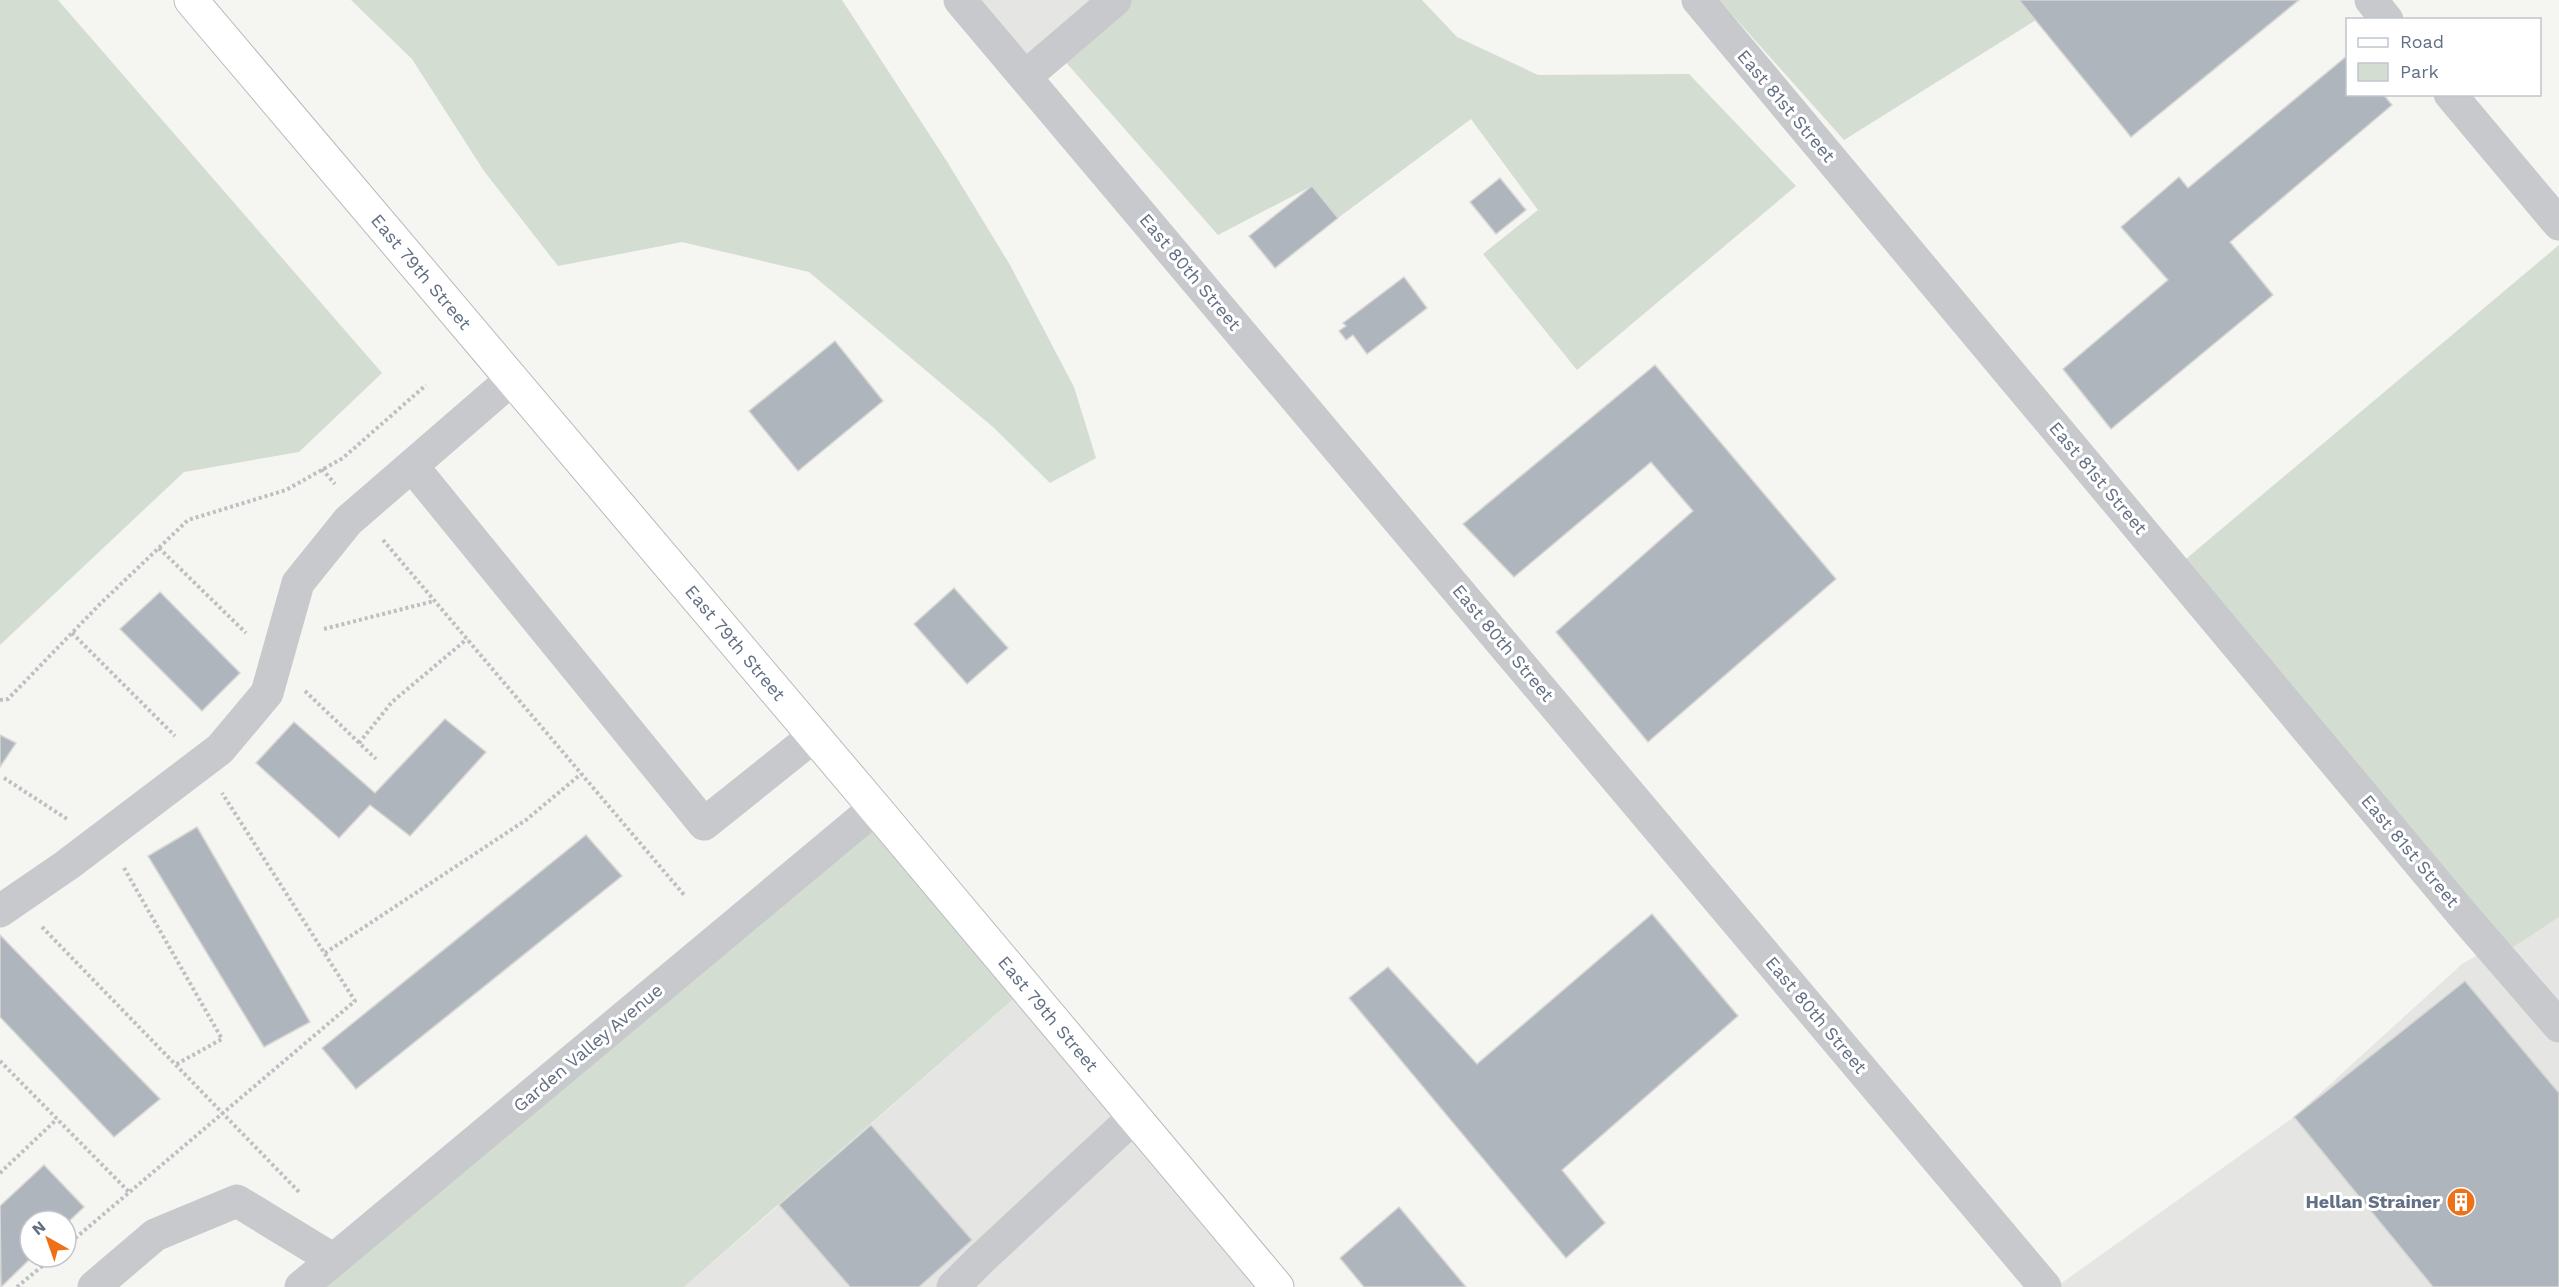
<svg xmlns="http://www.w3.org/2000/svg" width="2559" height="1287" font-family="'Work Sans',sans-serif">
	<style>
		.built { fill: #e5e6e4 }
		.green { fill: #d4ddd2 }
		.building { fill: #afb5bc; stroke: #d6d6d4; stroke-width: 1.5 }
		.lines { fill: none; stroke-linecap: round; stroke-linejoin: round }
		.major-casing { stroke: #b7babe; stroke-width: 35 }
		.path { stroke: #bebfc2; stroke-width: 4; stroke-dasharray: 3 3; stroke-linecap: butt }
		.minor { stroke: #c7c9cd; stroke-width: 33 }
		.major { stroke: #fff; stroke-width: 33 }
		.labels { text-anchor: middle; stroke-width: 6; stroke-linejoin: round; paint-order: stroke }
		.street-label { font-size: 18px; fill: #626f84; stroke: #fff }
		.poi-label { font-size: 18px; font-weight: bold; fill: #626f84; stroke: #fff; text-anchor: end }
	</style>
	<rect width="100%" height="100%" fill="#f5f5f1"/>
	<path class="built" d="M960,0H1115L1025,77Z
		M2559,908V1287H2056L2294,1117L2462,964Z
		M1026,988L1277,1287H684L779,1205Z"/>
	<path class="green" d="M0,0H58L382,373L299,452L184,472L0,645Z
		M351,0H842L946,160L1010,265L1074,387L1096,458L1050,483L993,427L809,272L682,242L558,266L484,171L412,59Z
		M1115,0H1422L1457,37L1538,75L1689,74L1796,186L1577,370L1483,254L1538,210L1471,119L1338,218L1312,186L1218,235L1056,51Z
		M1719,0H2019L2036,20L1844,140Z
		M2559,245V917L2498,957L2174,569Z
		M875,808L1026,988L684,1287H301Z"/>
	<path class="building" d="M2019,0H2299L2131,137Z
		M2348,55V94H2383L2392,105L2230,242L2273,295L2111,429L2063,369L2168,280L2121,227L2179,177L2188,188Z
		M1500,178L1526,210L1496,234L1470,202Z
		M1312,186L1338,218L1275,268L1249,236Z
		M1404,277L1427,308L1367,354L1353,335L1346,340L1339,331L1346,326L1343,323Z
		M835,341L883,401L798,471L749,411Z
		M1655,365L1836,579L1648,742L1556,632L1693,511L1651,462L1514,577L1463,524Z
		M954,588L1008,648L967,684L914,624Z
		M160,592L240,673L202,711L120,629Z
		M445,719L486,752L410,836L370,805L339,838L256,763L294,722L375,793Z
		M0,735L16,743L0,767Z
		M197,827L310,1022L264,1047L148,856Z
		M586,835L622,876L356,1089L322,1048Z
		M1652,914L1738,1016L1562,1170L1605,1223L1566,1258L1349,998L1388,967L1477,1064Z
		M0,935L160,1099L114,1137L0,1017Z
		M2465,981L2559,1093V1287H2433L2294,1117Z
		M871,1125L972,1240L919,1287H850L779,1205Z
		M44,1165L84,1207L66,1224V1221H30V1257H32L1,1287L0,1206Z
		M1399,1207L1466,1287H1364L1340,1258Z"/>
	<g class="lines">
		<g class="major-casing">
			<path id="major" d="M191,0L875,808L1277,1287"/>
		</g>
		<path class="path" d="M322,469L335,484
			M383,540L685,896
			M159,548L246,633
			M324,629L434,601
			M72,633L175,736
			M305,691L376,759
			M0,700L8,699L100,604L188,520L286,490L343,458L426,385
			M359,743L392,702L467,639
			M4,778L67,819
			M124,868L222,1039L175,1065
			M42,927L300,1193
			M325,953L526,820L581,774
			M0,1061L129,1192
			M0,1173L57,1119
			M66,1246L355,1001L222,793
			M17,1287L53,1257"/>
		<path class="minor" d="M960,0L2045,1287
			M1698,0L2462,914L2559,1026
			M2371,0L2387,20
			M1025,77L1115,0
			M2450,94L2559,224
			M412,466L704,824L814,736
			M0,911L67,865L220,749L267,693L298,583L348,521L512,379
			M94,1287L155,1235L237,1201L334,1260
			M301,1287L875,808
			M953,1287L981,1259L1134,1117"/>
		<use href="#major" class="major"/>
	</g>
	<defs>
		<g id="building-disc" transform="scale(1.5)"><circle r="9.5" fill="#ef7117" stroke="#fff"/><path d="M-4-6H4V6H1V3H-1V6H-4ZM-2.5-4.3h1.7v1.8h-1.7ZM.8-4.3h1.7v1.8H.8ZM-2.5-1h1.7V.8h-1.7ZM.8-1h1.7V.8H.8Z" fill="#fff"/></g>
	</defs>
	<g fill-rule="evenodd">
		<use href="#building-disc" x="2461" y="1202"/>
	</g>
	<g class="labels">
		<g class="street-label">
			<text transform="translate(1786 106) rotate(50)" y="6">East 81st Street</text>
			<text transform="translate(421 272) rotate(50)" y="6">East 79th Street</text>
			<text transform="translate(1190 272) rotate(50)" y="6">East 80th Street</text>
			<text transform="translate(2098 478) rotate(50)" y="6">East 81st Street</text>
			<text transform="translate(735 643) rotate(50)" y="6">East 79th Street</text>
			<text transform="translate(1503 643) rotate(50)" y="6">East 80th Street</text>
			<text transform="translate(2410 851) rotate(50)" y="6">East 81st Street</text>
			<text transform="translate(1048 1014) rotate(50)" y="6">East 79th Street</text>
			<text transform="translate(1816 1015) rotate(50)" y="6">East 80th Street</text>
			<text transform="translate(588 1048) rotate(-40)" y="6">Garden Valley Avenue</text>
		</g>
		<g class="poi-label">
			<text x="2440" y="1208">Hellan Strainer</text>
		</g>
	</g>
	<rect x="2346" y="18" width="195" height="78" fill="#ffffff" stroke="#c0c5ce" stroke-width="1.5"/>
	<rect x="2358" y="38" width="30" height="9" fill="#ffffff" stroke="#c0c5ce" stroke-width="1.5"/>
	<text x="2400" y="48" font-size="18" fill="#626f84">Road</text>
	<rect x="2358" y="63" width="30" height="18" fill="#d4ddd2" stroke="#c0c5ce" stroke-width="1.5"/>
	<text x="2400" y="78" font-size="18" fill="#626f84">Park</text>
	<g transform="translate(48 1239) rotate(320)"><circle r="28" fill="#ffffff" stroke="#c0c5ce" stroke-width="1.5"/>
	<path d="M0-4.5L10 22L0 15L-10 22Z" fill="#ef7117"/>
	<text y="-9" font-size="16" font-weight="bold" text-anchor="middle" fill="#626f84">N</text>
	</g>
</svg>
